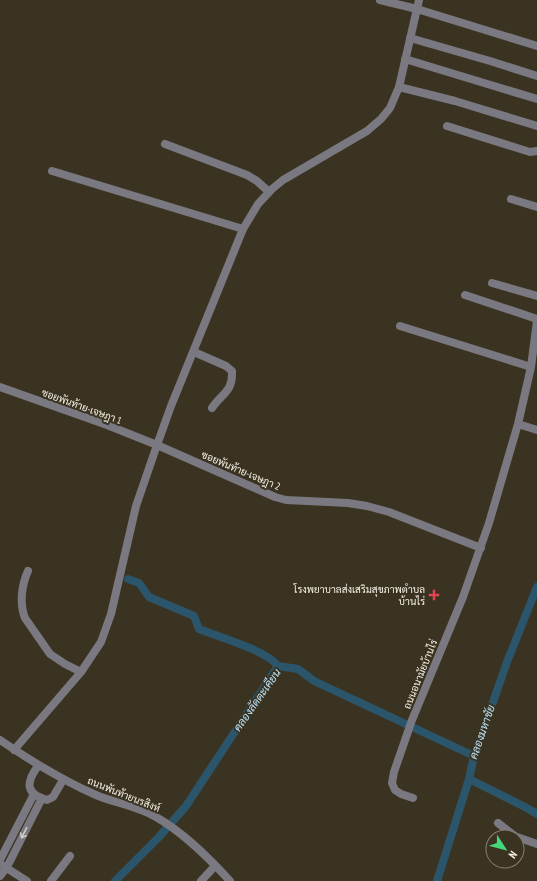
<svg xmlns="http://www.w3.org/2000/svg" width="537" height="881" font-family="'PT Sans Narrow',Sarabun,sans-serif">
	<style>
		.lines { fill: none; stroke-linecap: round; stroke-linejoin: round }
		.canal { stroke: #2b556b; stroke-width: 8 }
		.minor { stroke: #7a7881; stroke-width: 8 }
		.tertiary { stroke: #7a7881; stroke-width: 8 }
		.oneway { stroke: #d0ccc7 }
		.health-dot { fill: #e0444e; stroke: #3b3322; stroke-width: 1.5 }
		.labels { text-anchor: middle; stroke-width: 4; stroke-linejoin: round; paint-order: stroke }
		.street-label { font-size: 10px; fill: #f5f0e5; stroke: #3b3322 }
		.poi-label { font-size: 10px; fill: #f5f0e5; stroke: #3b3322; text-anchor: end }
		.water-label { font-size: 11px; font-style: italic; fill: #bae3fa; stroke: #3b3322 }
	</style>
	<rect width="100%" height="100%" fill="#3b3322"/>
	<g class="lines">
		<path class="canal" d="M128,579L139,583L149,597L194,616L199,629C219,637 266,650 278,666
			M469,779L525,807L537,814
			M115,881L158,838L186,806L278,666L298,669L314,681L474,756
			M437,881L469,779L474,756L507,662L537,587"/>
		<path class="minor" d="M380,0L417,9L537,46
			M410,38L490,61L537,76
			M405,59L537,99
			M399,87L455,101L537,126
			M447,126L530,152L537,151
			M165,144L247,175L257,181L269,192
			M52,171L243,229
			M511,199L537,207
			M492,283L537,296
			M465,295L537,319
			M400,326L531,367
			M194,352L226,366L232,371C233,392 222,393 212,408
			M0,387L107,425L157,445L275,497L286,500L348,503L367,506L389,512L481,548
			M518,424L537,430
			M28,571C22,584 19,603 25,618L50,654L65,664L81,672
			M38,766C26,782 25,794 47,800L53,797L63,780
			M413,798L401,794L395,790L392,783L394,772L412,720L463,597L489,523L518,424L531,367L537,321
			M498,823L516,837
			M517,837L537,844
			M0,860L34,794
			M2,865L27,881
			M0,876L7,867L42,798
			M51,881L70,856
			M201,881L215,866"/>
		<path class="tertiary" d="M0,740C31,761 61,780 96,795C115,803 137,806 156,817C184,833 208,857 230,881
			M14,750L81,672L101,642L111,614L136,506L157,445L171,406L243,229L258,204L272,189L283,180L367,131L381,119L390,108L399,87L419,0"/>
	</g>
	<defs><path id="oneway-shaft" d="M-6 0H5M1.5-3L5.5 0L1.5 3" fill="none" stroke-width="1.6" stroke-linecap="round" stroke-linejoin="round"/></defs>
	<use class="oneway" href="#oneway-shaft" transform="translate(24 833) rotate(117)"/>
	<path class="health-dot" d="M432 589h4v4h4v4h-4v4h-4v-4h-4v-4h4z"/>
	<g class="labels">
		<g class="street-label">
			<text transform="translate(82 406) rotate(20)" y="4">ซอยพันท้าย-เจษฎา 1</text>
			<text transform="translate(241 470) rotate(23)" y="4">ซอยพันท้าย-เจษฎา 2</text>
			<text transform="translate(420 674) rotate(-68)" y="4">ถนนอนามัยบ้านไร่</text>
			<text transform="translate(124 794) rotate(22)" y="4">ถนนพันท้ายนรสิงห์</text>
		</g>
		<g class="poi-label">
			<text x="425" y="593">โรงพยาบาลส่งเสริมสุขภาพตำบล<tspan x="425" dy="12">บ้านไร่</tspan></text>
		</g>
		<g class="water-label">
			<text transform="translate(257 700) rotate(-55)" y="4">คลองลัดตะเคียน</text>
			<text transform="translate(482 732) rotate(-71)" y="4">คลองมหาชัย</text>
		</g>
	</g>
	<g transform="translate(505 849) rotate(126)"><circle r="19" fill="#3b3322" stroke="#857f70"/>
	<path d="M0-3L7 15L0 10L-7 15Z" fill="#43d77b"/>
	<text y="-6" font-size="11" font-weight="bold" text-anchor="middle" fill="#f5f0e5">N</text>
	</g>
</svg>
